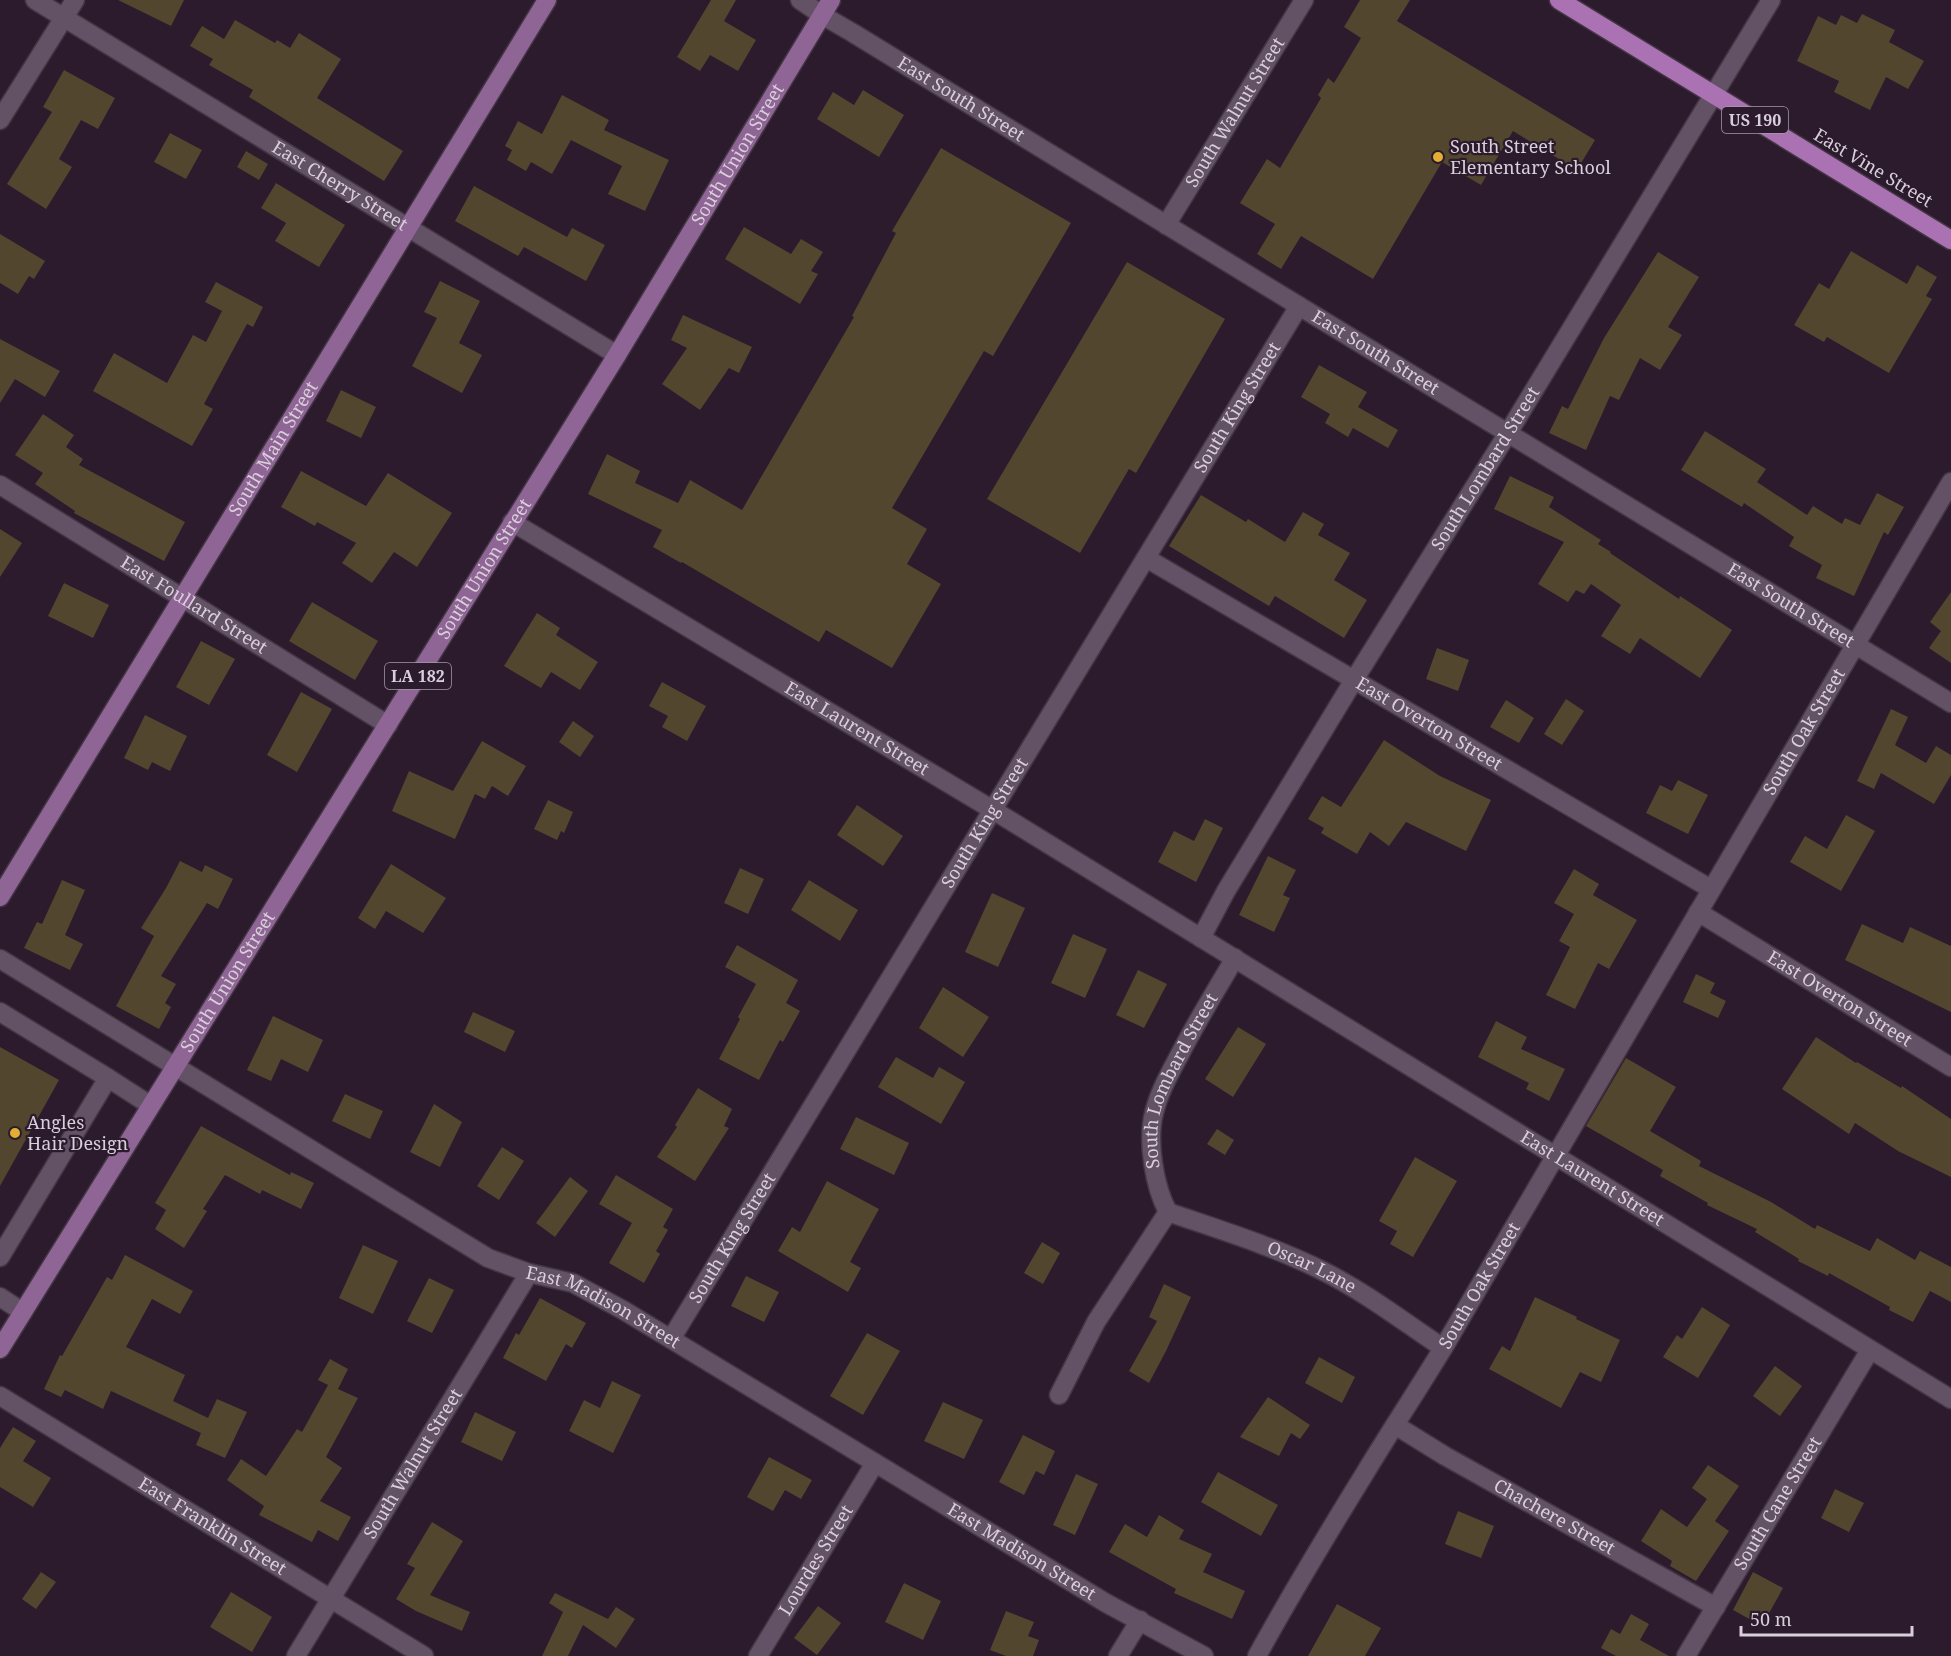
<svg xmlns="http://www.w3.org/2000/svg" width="1951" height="1656" font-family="'Noto Serif',serif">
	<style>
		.building { fill: #52462f }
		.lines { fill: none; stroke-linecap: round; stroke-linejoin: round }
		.minor-casing { stroke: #433544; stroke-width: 21 }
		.major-casing { stroke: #433544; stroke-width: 21 }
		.highway-casing { stroke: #433544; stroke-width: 21 }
		.minor { stroke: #635165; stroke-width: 18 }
		.major { stroke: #8e6594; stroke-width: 18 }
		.highway { stroke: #ab72b3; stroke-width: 18 }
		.poi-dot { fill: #e2af34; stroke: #2b1b2d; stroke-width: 2 }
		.labels { text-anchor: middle; stroke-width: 4.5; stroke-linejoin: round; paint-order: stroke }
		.shield { fill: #2b1b2d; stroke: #a599a6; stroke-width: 1.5 }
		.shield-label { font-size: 16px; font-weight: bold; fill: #d9cfda }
		.street-label { font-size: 18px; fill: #d9cfda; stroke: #2b1b2d }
		.poi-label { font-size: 18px; fill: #d9cfda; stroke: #2b1b2d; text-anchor: start }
	</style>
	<rect width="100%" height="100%" fill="#2b1b2d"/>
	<path class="building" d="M118,0H184L171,26Z
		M711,0H736L724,21L756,40L738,71L710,55L700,71L677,57Z
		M1360,0H1410L1397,21L1595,140L1577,170L1513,131L1481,185L1442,162L1373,279L1301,236L1281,269L1257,254L1275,224L1240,203L1267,159L1280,168L1321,98L1318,95L1328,78L1334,83L1361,38L1344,27Z
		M1862,14L1895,30L1889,42L1924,61L1908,89L1886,77L1870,110L1834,92L1839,81L1797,61L1818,16L1836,25L1841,15L1857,23Z
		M235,20L275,43L277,40L290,48L299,33L341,59L317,98L403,151L384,181L249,97L253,90L209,65L213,59L190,46L202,26L224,39Z
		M64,70L115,98L98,129L81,120L59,159L72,167L46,209L7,184L52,112L43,107Z
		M863,90L904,115L879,157L817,119L833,92L854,105Z
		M562,95L609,120L604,130L669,160L645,211L608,194L622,166L571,140L552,174L531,162L526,171L507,160L512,150L505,146L518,121L542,134Z
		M170,133L202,150L186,179L154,162Z
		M941,148L1071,223L993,356L984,351L892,508L927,529L907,564L941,584L892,668L826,630L819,642L682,562L681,563L653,547L662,530L588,494L607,454L640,471L635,483L678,503L690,480L742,510L854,317L852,316L896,233L892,231Z
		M246,151L268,164L259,180L237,167Z
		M276,183L345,225L319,267L275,241L286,223L261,208Z
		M474,186L567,237L572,228L605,245L586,281L524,247L518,256L455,221Z
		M744,227L791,254L801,239L823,252L811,271L818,274L800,304L725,259Z
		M0,234L45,261L34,279L29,276L18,294L0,283Z
		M1851,251L1907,284L1917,265L1937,277L1926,296L1932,299L1889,373L1827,337L1824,342L1794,325L1819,283L1829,289Z
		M1658,252L1699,277L1668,327L1682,335L1660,370L1640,358L1619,400L1610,396L1586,450L1549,433L1562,406L1568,409L1604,338Z
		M1127,262L1225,319L1136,473L1129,469L1080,553L987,499Z
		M440,281L480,301L459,343L482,355L462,393L412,366L437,318L424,312Z
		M216,282L263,307L253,327L247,324L204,404L213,409L192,446L93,391L114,353L167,383L193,335L206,342L222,311L205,302Z
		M683,315L752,347L739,373L729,368L700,410L662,384L687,348L671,340Z
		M0,339L60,371L45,397L15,379L0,403Z
		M1319,365L1367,392L1358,407L1398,430L1388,448L1353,428L1348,437L1325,423L1330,414L1301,397Z
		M341,390L376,407L361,438L326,421Z
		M43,414L74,435L66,447L83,459L79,465L185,522L164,561L74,513L75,511L35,484L43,473L15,455Z
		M1705,431L1766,469L1757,482L1807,515L1813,506L1842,524L1845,518L1860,525L1877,493L1904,507L1888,535L1884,532L1854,596L1816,578L1822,565L1789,546L1794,537L1744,503L1742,507L1681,470Z
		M301,471L366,506L388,473L452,513L417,567L394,552L372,583L342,563L356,543L317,522L315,526L281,507Z
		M1510,476L1554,497L1549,507L1601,540L1598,544L1611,552L1610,553L1679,599L1680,596L1732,630L1700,678L1640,638L1630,654L1601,636L1621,605L1591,584L1584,594L1576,590L1568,602L1538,584L1564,542L1494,509Z
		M1201,495L1246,522L1248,519L1285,542L1303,512L1324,524L1318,535L1350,553L1334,580L1367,600L1344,638L1275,596L1269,606L1169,546Z
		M0,529L22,543L0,577Z
		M64,583L109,605L93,638L48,616Z
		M1951,592V663L1929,648L1941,631L1930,622Z
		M312,602L378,641L355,680L289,641Z
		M537,613L560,628L556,635L598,662L580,690L551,672L541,688L504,666Z
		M201,641L235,659L209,705L176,687Z
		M1437,648L1469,660L1458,691L1426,679Z
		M662,682L706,706L687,741L662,727L668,716L649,706Z
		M301,692L332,709L297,772L267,755Z
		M1566,699L1584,711L1562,745L1544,734Z
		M1506,700L1534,718L1519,743L1490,727Z
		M1891,709L1908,717L1895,745L1926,763L1936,746L1951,755V775L1934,804L1881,773L1874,789L1857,781Z
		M145,715L187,736L170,771L152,762L148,770L124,758Z
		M573,721L594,736L580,757L559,742Z
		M1384,740L1440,776L1491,800L1466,851L1406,822L1389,846L1370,832L1357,854L1321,833L1324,828L1308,819L1322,796L1341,807Z
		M482,741L526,766L508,796L492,786L485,799L475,794L455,839L392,811L409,771L453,791Z
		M1678,780L1708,795L1688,834L1646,813L1660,785L1672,791Z
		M548,800L573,812L564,833L561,831L557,840L534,829Z
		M857,805L903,836L883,866L837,835Z
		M1846,815L1875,831L1841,891L1790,862L1805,836L1827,849Z
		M1205,819L1223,828L1196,882L1158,862L1174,831L1194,841Z
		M1268,856L1296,870L1283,895L1290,898L1274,932L1239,915Z
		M180,861L202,872L205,865L233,879L218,909L207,903L161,976L176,984L165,1003L171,1007L159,1029L116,1006L154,936L141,928L166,888Z
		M391,864L446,898L423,933L386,911L375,929L358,918Z
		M740,868L764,879L748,914L724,903Z
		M1574,869L1599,884L1593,895L1637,920L1609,969L1598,963L1575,1009L1546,995L1570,947L1559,941L1574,914L1554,903Z
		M62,880L85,890L65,935L83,944L70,970L24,948L37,922L42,924Z
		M809,880L858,910L840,941L791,910Z
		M992,893L1025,908L998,967L965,952Z
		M1862,924L1903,943L1910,927L1951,946V1012L1845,960Z
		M1073,934L1107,949L1085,998L1051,983Z
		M737,945L798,980L786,1003L800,1011L783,1042L780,1040L759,1080L719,1059L740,1019L738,1017L756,984L725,967Z
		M1138,970L1167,984L1144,1028L1116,1015Z
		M1696,974L1715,983L1710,993L1726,1001L1718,1018L1683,1002Z
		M943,987L989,1017L963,1057L919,1028Z
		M473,1012L515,1031L505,1052L464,1032Z
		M273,1016L323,1040L308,1072L281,1059L271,1081L247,1070Z
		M1496,1021L1527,1037L1521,1049L1565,1069L1549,1101L1526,1089L1529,1083L1478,1057Z
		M1238,1027L1266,1044L1233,1097L1205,1079Z
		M1816,1037L1856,1063L1857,1062L1901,1088L1902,1086L1951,1119V1177L1898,1151L1855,1123L1849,1134L1782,1089Z
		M0,1047L59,1080L0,1186Z
		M896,1057L933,1078L939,1067L965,1082L941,1124L878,1087Z
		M1626,1058L1676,1087L1650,1131L1701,1161L1699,1166L1771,1202L1815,1229L1817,1225L1870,1251L1877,1238L1915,1260L1920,1251L1951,1267V1302L1930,1291L1913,1322L1889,1310L1890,1307L1829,1273L1828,1276L1798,1261L1799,1259L1755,1232L1757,1229L1707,1205L1708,1203L1660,1176L1663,1170L1586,1126Z
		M698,1088L732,1109L724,1126L729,1128L695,1181L657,1157L677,1127L675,1125Z
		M345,1094L383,1111L370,1139L332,1121Z
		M434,1104L462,1122L440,1167L410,1152Z
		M856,1117L909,1143L894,1175L840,1149Z
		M201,1126L290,1175L291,1172L314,1183L301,1209L262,1190L260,1194L225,1175L203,1209L207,1211L184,1248L155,1229L166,1210L155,1203Z
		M1217,1129L1234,1140L1225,1155L1207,1144Z
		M502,1147L524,1161L499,1200L477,1186Z
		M1415,1157L1457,1181L1413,1257L1390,1244L1397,1231L1379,1221Z
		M616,1175L673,1209L663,1227L668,1230L656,1251L660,1254L644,1283L609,1263L632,1223L599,1204Z
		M570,1177L588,1191L555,1237L536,1223Z
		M827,1181L879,1209L850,1262L861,1268L848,1292L778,1251L792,1227L800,1232Z
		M1042,1242L1060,1253L1043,1284L1024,1273Z
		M363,1245L398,1261L373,1314L339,1298Z
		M125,1255L193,1291L180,1314L152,1299L126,1347L185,1375L173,1401L208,1418L217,1399L247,1412L225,1458L196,1445L201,1433L111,1391L103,1409L65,1390L61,1397L44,1389L60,1355L62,1356L107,1277L112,1280Z
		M746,1276L779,1292L764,1322L731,1306Z
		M429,1278L454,1290L432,1333L407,1321Z
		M1164,1284L1191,1297L1166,1351L1149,1383L1129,1371L1157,1321L1149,1317Z
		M1535,1297L1577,1317L1576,1319L1620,1340L1601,1382L1580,1372L1561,1408L1489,1369L1502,1346L1510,1351Z
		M540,1298L586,1323L572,1348L566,1344L546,1381L503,1358L516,1333L519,1335Z
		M1702,1307L1730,1325L1698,1378L1663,1357L1677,1335L1682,1339Z
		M867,1333L900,1351L863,1415L830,1396Z
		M1319,1357L1355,1377L1342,1403L1305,1383Z
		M330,1359L348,1369L338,1389L358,1398L326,1457L342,1468L320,1501L351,1517L338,1541L318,1530L312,1542L259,1515L264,1506L227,1480L241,1459L266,1476L297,1429L302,1432L328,1385L318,1380Z
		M1775,1366L1802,1386L1780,1416L1753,1396Z
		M612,1381L641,1395L613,1453L569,1431L584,1400L600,1408Z
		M1268,1397L1310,1425L1300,1439L1291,1433L1279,1456L1240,1437Z
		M943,1402L983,1420L964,1459L924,1441Z
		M475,1412L516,1432L502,1461L461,1442Z
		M13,1427L36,1441L23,1461L51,1478L33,1507L0,1487V1448Z
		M1023,1435L1055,1451L1044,1475L1036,1471L1024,1495L999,1482Z
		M769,1457L812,1480L801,1499L785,1490L773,1511L747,1497Z
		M1708,1465L1739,1486L1715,1521L1729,1531L1696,1581L1670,1566L1672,1561L1641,1541L1661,1509L1687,1527L1707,1499L1692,1488Z
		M1218,1472L1278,1505L1261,1536L1201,1502Z
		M1076,1474L1098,1484L1075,1535L1053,1525Z
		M1835,1489L1864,1503L1849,1532L1821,1518Z
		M1458,1511L1494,1526L1481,1558L1445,1544Z
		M1159,1515L1184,1530L1179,1539L1212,1554L1203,1572L1245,1591L1232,1619L1174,1593L1176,1589L1109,1552L1125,1524L1147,1537Z
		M432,1522L463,1541L430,1595L470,1612L462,1631L416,1611L396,1599L415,1568L407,1564Z
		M41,1572L56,1582L36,1609L22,1599Z
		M1753,1572L1783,1588L1762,1626L1733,1610Z
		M904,1583L941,1601L923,1640L885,1622Z
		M231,1592L272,1617L252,1652L210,1627Z
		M555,1593L608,1619L616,1607L635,1619L616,1648L583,1625L568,1656H542L563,1612L549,1603Z
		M1337,1604L1381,1628L1365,1656H1308Z
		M818,1606L841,1623L817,1655L794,1638Z
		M1006,1611L1034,1622L1028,1636L1039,1640L1033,1656H1006L990,1650Z
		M1631,1614L1649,1624L1640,1640L1669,1656H1616L1601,1648L1611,1629L1620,1634Z"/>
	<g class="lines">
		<g class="minor-casing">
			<g id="minor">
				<path id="s1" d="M35,0L617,355"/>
				<path id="s2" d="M800,0L822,15L853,33L1299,306L1951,703"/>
				<path d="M0,120L75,0"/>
				<path id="s3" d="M1166,225L1304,0"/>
				<path id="s4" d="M0,485L388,725"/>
				<path id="s5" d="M512,522L993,810L1951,1399"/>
				<path id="s6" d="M1146,558L1711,889"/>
				<path id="s7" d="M1698,912L1951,1067"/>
				<path id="s8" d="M1201,938L1226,891L1354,680L1508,433L1771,0"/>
				<path id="s9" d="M0,959L488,1258L529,1273L573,1283L623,1310L1106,1603L1204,1656"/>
				<path d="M0,1012L108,1078L0,1257"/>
				<path d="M108,1078L150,1105"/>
				<path id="s10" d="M1168,1212C1220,1230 1273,1246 1323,1271C1365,1292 1404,1322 1443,1348"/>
				<path id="s11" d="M1168,1212C1154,1186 1147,1141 1154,1113C1159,1092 1170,1073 1180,1054C1197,1021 1216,990 1235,958"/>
				<path d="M0,1297L23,1312"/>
				<path id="s12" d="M671,1339L1299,306"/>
				<path d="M1059,1395L1096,1322L1168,1212"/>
				<path id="s13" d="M0,1396L424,1656"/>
				<path id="s14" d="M1395,1425L1445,1456L1716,1607"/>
				<path id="s15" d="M296,1656L529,1273"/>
				<path id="s16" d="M758,1656L875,1463"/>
				<path d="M1118,1656L1140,1620"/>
				<path id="s17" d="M1257,1656C1291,1594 1328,1533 1365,1473C1391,1430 1419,1388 1445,1345C1613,1057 1782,769 1951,482"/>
				<path id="s18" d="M1686,1656L1870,1350"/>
			</g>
		</g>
		<g class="major-casing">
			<g id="major">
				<path id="s19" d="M0,897L547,0"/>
				<path id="s20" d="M0,1349L617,355L831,0"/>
			</g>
		</g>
		<g class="highway-casing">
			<path id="highway" d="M1559,0L1951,240"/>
		</g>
		<use href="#minor" class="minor"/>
		<use href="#major" class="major"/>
		<use href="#highway" class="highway"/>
	</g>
	<g class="poi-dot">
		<circle cx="1438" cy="157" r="6"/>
		<circle cx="15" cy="1133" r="6"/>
	</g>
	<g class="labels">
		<g class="shield">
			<rect x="1722" y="107" width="66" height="26" rx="4.5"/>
			<rect x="385" y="663" width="66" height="26" rx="4.5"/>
		</g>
		<g class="shield-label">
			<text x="1755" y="126">US 190</text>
			<text x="418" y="682">LA 182</text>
		</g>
		<g class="street-label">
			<text dy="6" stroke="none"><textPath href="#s2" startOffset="189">East South Street</textPath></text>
			<text dy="6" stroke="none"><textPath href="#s3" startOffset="132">South Walnut Street</textPath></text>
			<text dy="6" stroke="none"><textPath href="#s20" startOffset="1404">South Union Street</textPath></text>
			<text transform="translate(1873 168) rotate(31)" y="6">East Vine Street</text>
			<text dy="6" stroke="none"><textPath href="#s1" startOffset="357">East Cherry Street</textPath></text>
			<text dy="6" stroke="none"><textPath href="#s2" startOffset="675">East South Street</textPath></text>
			<text dy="6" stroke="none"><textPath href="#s12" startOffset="1090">South King Street</textPath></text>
			<text dy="6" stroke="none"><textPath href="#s19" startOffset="525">South Main Street</textPath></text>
			<text dy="6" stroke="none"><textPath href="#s8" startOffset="549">South Lombard Street</textPath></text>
			<text dy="6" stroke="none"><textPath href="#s20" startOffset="918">South Union Street</textPath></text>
			<text dy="6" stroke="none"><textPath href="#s4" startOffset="228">East Foullard Street</textPath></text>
			<text dy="6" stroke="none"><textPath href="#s2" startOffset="1161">East South Street</textPath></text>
			<text dy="6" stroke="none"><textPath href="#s6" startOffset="328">East Overton Street</textPath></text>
			<text dy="6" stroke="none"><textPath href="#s5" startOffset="402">East Laurent Street</textPath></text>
			<text dy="6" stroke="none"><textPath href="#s17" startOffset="1074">South Oak Street</textPath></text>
			<text dy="6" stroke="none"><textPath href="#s12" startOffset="604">South King Street</textPath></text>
			<text dy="6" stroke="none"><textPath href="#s20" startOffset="432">South Union Street</textPath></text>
			<text dy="6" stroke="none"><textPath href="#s7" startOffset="166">East Overton Street</textPath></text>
			<text dy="6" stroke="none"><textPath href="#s11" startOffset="140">South Lombard Street</textPath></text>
			<text dy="6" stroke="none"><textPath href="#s5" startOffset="1264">East Laurent Street</textPath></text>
			<text dy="6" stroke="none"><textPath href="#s12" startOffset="118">South King Street</textPath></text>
			<text dy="6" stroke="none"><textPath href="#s10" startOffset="154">Oscar Lane</textPath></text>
			<text dy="6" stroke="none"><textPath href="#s17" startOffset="432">South Oak Street</textPath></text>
			<text dy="6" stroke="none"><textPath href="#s9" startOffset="698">East Madison Street</textPath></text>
			<text dy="6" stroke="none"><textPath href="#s15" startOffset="225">South Walnut Street</textPath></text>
			<text dy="6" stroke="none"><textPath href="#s18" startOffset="178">South Cane Street</textPath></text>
			<text dy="6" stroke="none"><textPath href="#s14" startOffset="184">Chachere Street</textPath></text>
			<text dy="6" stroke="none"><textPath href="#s13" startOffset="249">East Franklin Street</textPath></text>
			<text dy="6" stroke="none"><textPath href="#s9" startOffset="1184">East Madison Street</textPath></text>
			<text dy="6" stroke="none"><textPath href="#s16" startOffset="112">Lourdes Street</textPath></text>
		</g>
		<g class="poi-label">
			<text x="1450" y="153">South Street<tspan x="1450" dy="21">Elementary School</tspan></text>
			<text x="27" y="1129">Angles<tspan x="27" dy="21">Hair Design</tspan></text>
		</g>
	</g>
	<path d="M1741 1626v9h171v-9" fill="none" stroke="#d9cfda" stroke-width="3"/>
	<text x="1750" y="1626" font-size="18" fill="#d9cfda" stroke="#2b1b2d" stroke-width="4.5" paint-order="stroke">50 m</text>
</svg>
